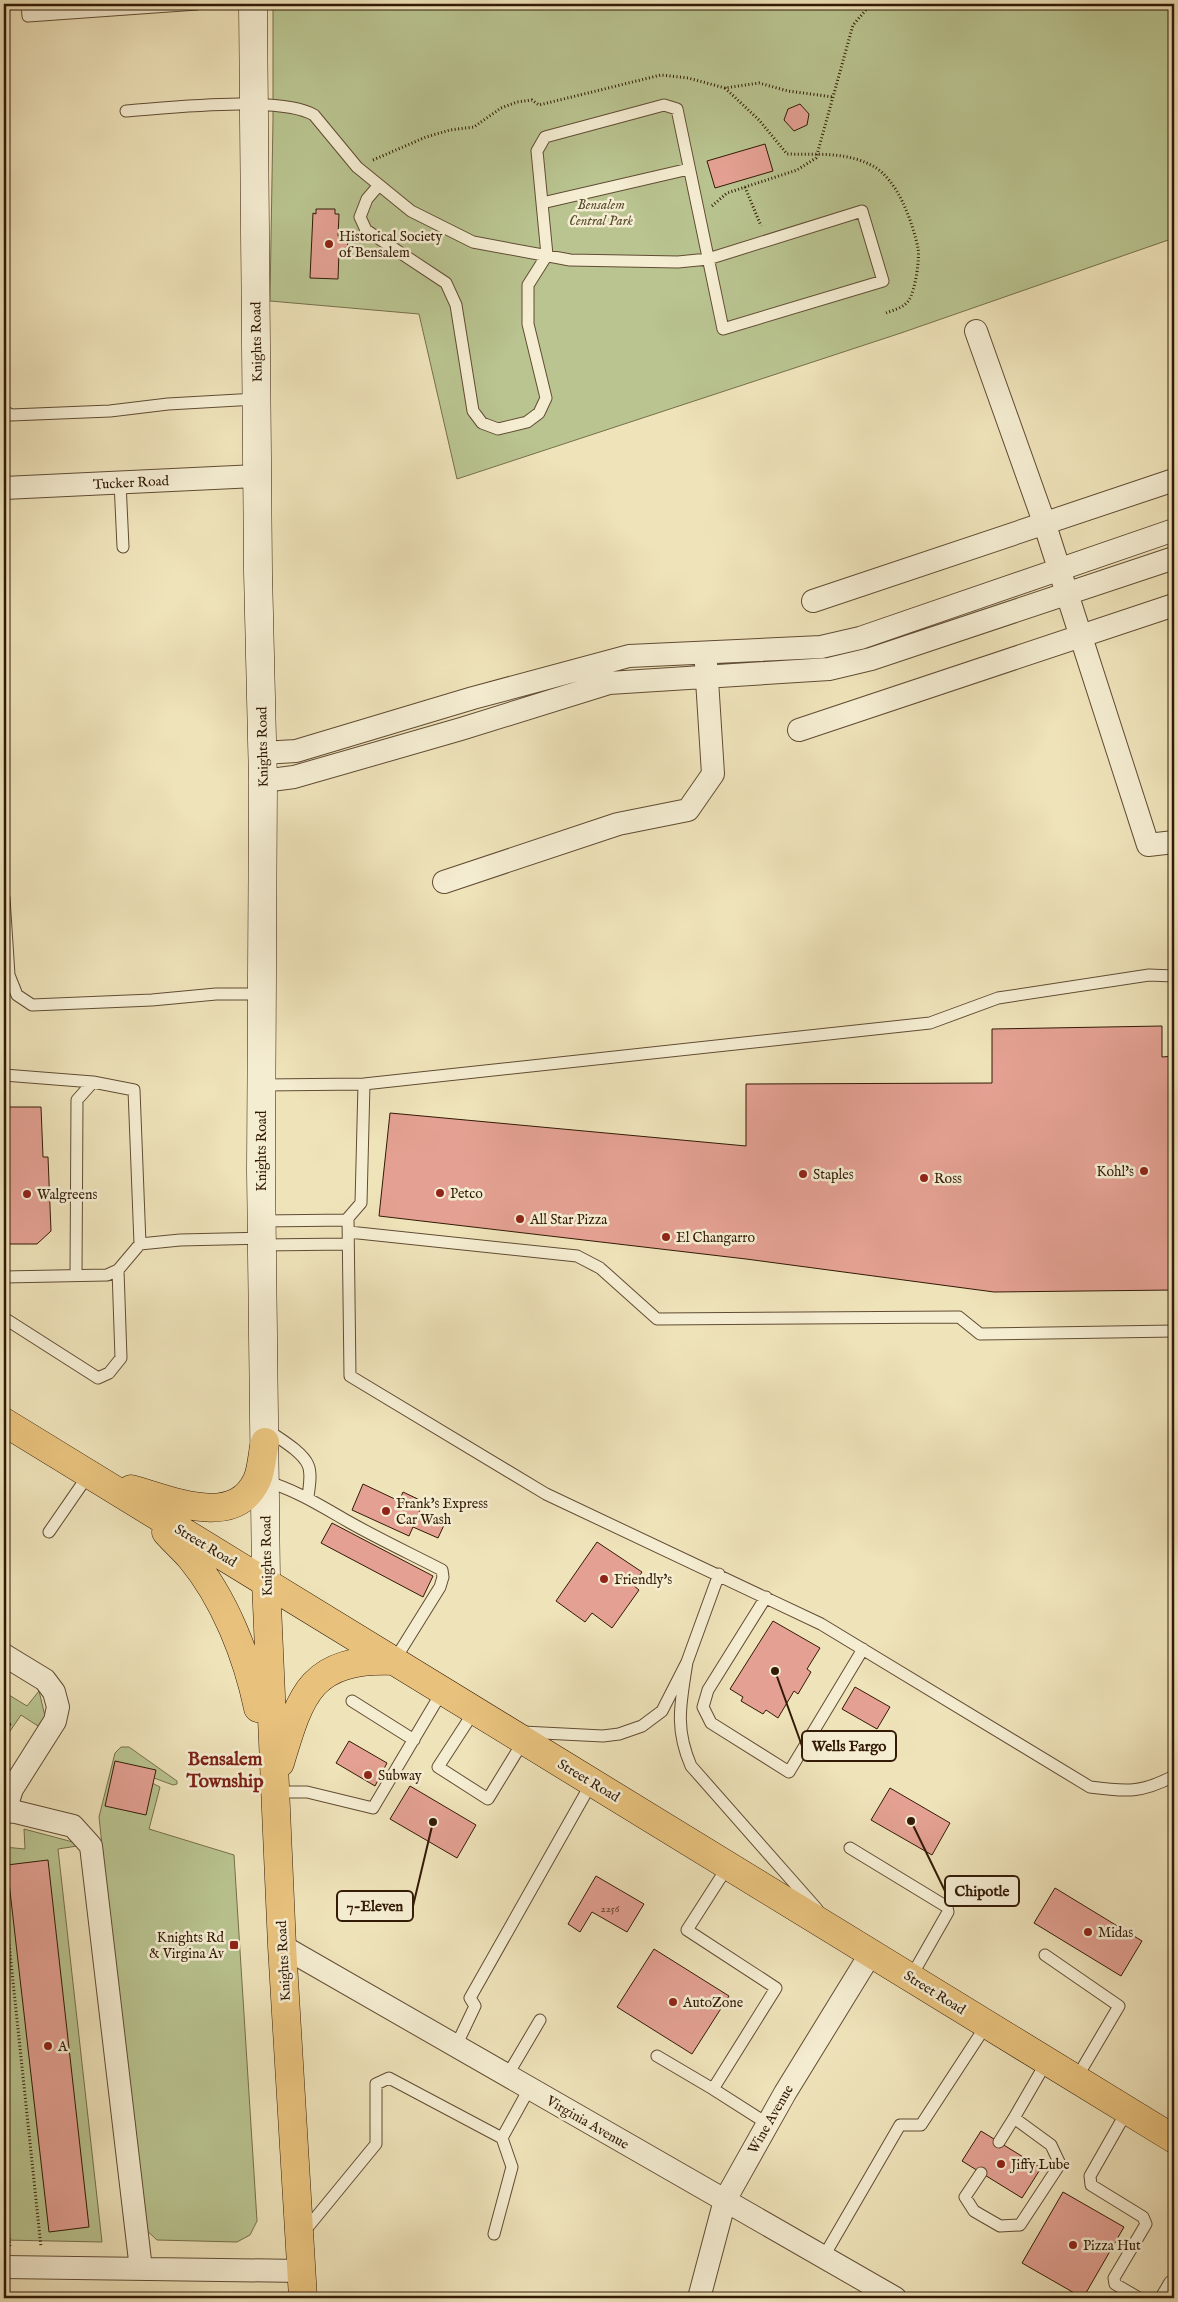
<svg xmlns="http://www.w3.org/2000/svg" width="1178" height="2302" font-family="'IM FELL English',serif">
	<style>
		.green { fill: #b9c490; stroke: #766f4b }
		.building { fill: #e4a193; stroke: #321a06 }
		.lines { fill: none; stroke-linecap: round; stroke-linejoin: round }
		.lane-casing { stroke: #614c33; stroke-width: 13 }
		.street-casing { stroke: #614c33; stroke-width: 24 }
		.secondary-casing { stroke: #321a06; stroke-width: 29 }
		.primary-casing { stroke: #321a06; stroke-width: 29 }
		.path { stroke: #321a06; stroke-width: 3; stroke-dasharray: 1 2.5; stroke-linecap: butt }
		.lane { stroke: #f5edd2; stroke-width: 11 }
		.street { stroke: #f5edd2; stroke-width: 22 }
		.secondary { stroke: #f5edd2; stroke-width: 28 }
		.primary { stroke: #e8c27d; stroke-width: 28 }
		.poi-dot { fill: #8f2418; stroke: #f5edd2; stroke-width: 2 }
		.labels { text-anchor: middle; stroke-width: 5; stroke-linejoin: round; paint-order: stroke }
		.number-label { font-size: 11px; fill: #5e3c29 }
		.park-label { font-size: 14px; font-style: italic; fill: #5a4d2f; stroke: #f5edd2 }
		.poi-label { font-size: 14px; fill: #321a06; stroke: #f5edd2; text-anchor: start }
		.street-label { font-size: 14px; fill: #321a06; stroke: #f5edd2 }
		.district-label { font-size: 19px; font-weight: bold; fill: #7a1f14; stroke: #f5edd2 }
		.leader { fill: none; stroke: #321a06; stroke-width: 2 }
		.callout-dot { fill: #321a06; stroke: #f5edd2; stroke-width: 2 }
		.callout { fill: #f5edd2; stroke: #321a06; stroke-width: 2 }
		.callout-label { font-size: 15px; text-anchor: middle; font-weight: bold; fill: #321a06 }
	</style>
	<rect width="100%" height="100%" fill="#efe3ba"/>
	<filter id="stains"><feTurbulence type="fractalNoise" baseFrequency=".004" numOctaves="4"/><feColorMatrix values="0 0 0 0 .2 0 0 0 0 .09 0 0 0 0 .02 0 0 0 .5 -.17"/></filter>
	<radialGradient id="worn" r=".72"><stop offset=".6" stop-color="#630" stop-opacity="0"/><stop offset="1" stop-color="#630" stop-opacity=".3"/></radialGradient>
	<path class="green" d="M273,4H1174V238L901,333L457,479L419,314L270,301L273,119Z
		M39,1691L45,1716L38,1726L21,1715L4,1740V1734L11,1724L4,1720V1692L27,1706Z
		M121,1747H129L177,1781V1784L173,1785L154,1778L152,1783L160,1787L149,1829L234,1855L257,2221L250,2235L237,2242L157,2240L143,2227L99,1817L115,1753Z
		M24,1829L73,1842L77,1846L58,1849L102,2242L4,2240V1847L25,1849Z"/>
	<path class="building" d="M800,104L809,114L807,125L794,131L784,120L788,109Z
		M765,144L773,171L715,188L707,161Z
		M316,209H335V214H339L338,236H348L347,252H339L338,279L310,278L313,213L316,214Z
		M1162,1026V1057L1174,1056V1290L994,1292L746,1259L379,1216L390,1113L746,1146V1084L992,1083V1029Z
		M4,1107H41L43,1157H48L51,1231L37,1244H4Z
		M363,1484L399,1501L403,1492L424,1502L419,1512L445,1523L438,1538L413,1527L409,1536L352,1510Z
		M332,1523L433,1576L423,1597L321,1543Z
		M597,1542L642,1572L633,1585L639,1590L612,1628L592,1613L585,1622L556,1601Z
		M773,1621L820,1648L807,1669L811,1672L798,1694L794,1691L778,1718L766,1710L763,1714L741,1701L743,1697L730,1689Z
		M855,1687L890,1707L877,1729L842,1709Z
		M4,1720L11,1724L4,1734Z
		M349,1741L387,1763L375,1786L336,1763Z
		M115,1761L156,1770L146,1815L105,1806Z
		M410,1786L476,1825L457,1858L390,1819Z
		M890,1788L950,1823L932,1855L871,1820Z
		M48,1860L89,2227L49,2232L7,1865Z
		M596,1876L644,1904L627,1932L592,1912L580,1932L568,1924Z
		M1055,1888L1142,1941L1121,1976L1034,1923Z
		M654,1949L729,1996L692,2054L617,2007Z
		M981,2131L1041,2168L1022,2198L962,2161Z
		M1063,2192L1124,2227L1083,2298L1022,2263Z"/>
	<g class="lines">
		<g class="lane-casing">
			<path id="lane" d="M27,4L28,16L197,4
				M126,111C169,108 280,95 314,115L357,167L411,211L473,242L570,260L678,262L708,259L862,211L883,281L723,329C708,255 692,182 677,109L664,105L545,137L537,151L547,255L528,285V324L546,398L539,413L527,422L498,429L482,423L473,411L456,305L446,283L366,230L360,217L367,199L379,185
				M542,203L689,169
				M4,411L11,415L110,411L168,404L257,399
				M120,482L123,547
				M4,898L9,975L17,995L32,1005L152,1000L216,994H262
				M4,1075L93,1082
				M364,1084L361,1203L348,1218L350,1376L546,1494L821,1624L1090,1787C1127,1792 1141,1793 1174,1776
				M262,1085L364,1084L930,1023L998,998L1149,975L1174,976
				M262,1221L348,1220
				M349,1232L577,1256L600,1268L657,1319L959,1317L980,1334L1174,1331
				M262,1245L348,1244
				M76,1275L77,1100L93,1082L134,1090L140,1244
				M4,1277L107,1275L118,1270L140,1244L180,1240L262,1238
				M4,1318L98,1378L109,1373L121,1358L118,1270
				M266,1429C278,1438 302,1451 308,1465C312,1474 309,1488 308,1497
				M265,1481C296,1490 321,1506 349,1522C379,1539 411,1554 442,1570L443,1577L440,1587L394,1661
				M49,1532L89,1474
				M766,1597L708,1690L703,1707L711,1723L789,1772L863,1649
				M687,1662C681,1702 674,1727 691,1766L817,1909
				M352,1701L414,1740
				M475,1710L438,1767L488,1799L524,1740
				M523,1732L603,1736L619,1734L642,1726L662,1711L687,1662L719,1574
				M274,1792H307L373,1808L443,1690
				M850,1848L947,1907L948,1912L911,1977
				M728,1866L687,1930L776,1988L713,2089L768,2124
				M1045,1955L1119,2006L1076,2079
				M456,2046L475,2006L470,1998L592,1782
				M657,2056L713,2089
				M507,2076L540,2020
				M1127,2111L1090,2176L1091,2185L1143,2217L1146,2224L1114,2278L1115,2284L1139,2298
				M1014,2118L1047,2061
				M981,2173L965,2197L974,2211L1000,2226L1020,2225L1060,2164L1051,2145L1014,2118L999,2142
				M303,2233L376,2144V2084L389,2078L502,2138L529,2089
				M494,2234L512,2167L502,2138
				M824,2256L900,2125H921L987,2024"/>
		</g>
		<g class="street-casing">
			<path id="street" d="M976,331L1044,522L1148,845L1174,842
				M4,488L258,476
				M813,601L1174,480
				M799,730L1174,605
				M262,753L296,751L473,698L629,656L821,647L860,638L1174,530
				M263,781L294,777L461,729L609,683L829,669L871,659L1174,558
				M444,882L618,824L688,810L713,774L706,664
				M4,1655L45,1680L54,1692L58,1707L55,1721L12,1789L5,1811
				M4,1811L16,1812L73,1826L91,1846L141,2269
				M282,1946L895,2298
				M4,2267L301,2271
				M699,2298L725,2200L785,2093L871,1953
				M1167,2298L1174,2286"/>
		</g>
		<g class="secondary-casing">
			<path id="secondary" d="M253,4L258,572L263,781L261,1171L266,1582"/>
		</g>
		<g class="primary-casing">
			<path id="primary" d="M4,1422L1174,2139
				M131,1489C169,1499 234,1530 257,1480C262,1469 262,1454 265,1442
				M166,1532C174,1541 183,1549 190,1557C225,1599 247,1656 258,1708
				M266,1582L282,1946L303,2298
				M280,1763C301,1693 311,1658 394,1661"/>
		</g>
		<path class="path" d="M725,88L759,120L787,154C816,155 845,151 873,166C898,180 912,221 918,248C920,259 915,291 909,300C904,308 893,310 886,313
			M373,160L426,137L450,130L474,127L501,108L517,102L532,100L539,105L661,75L688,78L725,88L759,83L788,91L833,97
			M745,187L761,226
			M712,206L727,193L797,170L816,158L853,25L871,4
			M4,1896L41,2247
			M4,2186L10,2247"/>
		<use href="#lane" class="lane"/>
		<use href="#street" class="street"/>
		<use href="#secondary" class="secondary"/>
		<use href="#primary" class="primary"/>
	</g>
	<g class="poi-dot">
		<circle cx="329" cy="244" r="5"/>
		<circle cx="1144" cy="1171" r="5"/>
		<circle cx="803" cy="1174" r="5"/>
		<circle cx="924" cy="1178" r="5"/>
		<circle cx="440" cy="1193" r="5"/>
		<circle cx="27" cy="1194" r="5"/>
		<circle cx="520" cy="1219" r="5"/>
		<circle cx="666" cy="1237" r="5"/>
		<circle cx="386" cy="1511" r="5"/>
		<circle cx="604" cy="1579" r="5"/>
		<circle cx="368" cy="1775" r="5"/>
		<circle cx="1088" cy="1932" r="5"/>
		<rect x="229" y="1940" width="10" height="10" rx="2.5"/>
		<circle cx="673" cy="2002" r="5"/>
		<circle cx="48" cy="2046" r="5"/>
		<circle cx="1001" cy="2164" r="5"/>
		<circle cx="1073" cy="2245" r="5"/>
	</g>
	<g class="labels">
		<g class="number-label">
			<text x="610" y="1912">2256</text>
		</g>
		<g class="park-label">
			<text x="601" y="209">Bensalem<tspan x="601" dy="16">Central Park</tspan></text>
		</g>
		<g class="poi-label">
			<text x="339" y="241">Historical Society<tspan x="339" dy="16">of Bensalem</tspan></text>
			<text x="1134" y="1176" text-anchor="end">Kohl's</text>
			<text x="813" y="1179">Staples</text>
			<text x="934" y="1183">Ross</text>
			<text x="450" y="1198">Petco</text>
			<text x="37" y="1199">Walgreens</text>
			<text x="530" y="1224">All Star Pizza</text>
			<text x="676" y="1242">El Changarro</text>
			<text x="396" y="1508">Frank's Express<tspan x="396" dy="16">Car Wash</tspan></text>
			<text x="614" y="1584">Friendly's</text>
			<text x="378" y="1780">Subway</text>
			<text x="1098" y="1937">Midas</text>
			<text x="224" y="1942" text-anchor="end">Knights Rd<tspan x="224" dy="16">&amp; Virgina Av</tspan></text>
			<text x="683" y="2007">AutoZone</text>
			<text x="58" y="2051">A</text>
			<text x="1011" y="2169">Jiffy Lube</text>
			<text x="1083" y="2250">Pizza Hut</text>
		</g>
		<g class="street-label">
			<text transform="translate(256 342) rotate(-91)" y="5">Knights Road</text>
			<text transform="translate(131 482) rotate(-3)" y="5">Tucker Road</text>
			<text transform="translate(262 747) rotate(-91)" y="5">Knights Road</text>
			<text transform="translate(261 1151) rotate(-90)" y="5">Knights Road</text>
			<text transform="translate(206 1545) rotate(31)" y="5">Street Road</text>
			<text transform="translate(266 1556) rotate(-91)" y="5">Knights Road</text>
			<text transform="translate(589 1780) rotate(31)" y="5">Street Road</text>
			<text transform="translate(283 1961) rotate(-93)" y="5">Knights Road</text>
			<text transform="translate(935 1992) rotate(32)" y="5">Street Road</text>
			<text transform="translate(770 2119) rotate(-60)" y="5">Wine Avenue</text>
			<text transform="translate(588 2122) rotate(30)" y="5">Virginia Avenue</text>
		</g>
		<g class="district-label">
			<text x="225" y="1765">Bensalem<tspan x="225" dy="22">Township</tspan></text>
		</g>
	</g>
	<path class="leader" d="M775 1671L802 1746M911 1821L945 1891M433 1822L413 1906"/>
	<g class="callout-dot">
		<circle cx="775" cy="1671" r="5"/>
		<circle cx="911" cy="1821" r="5"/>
		<circle cx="433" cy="1822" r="5"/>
	</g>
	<g class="callout">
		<rect x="802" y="1731" width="94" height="30" rx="5"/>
		<rect x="945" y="1876" width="74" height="30" rx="5"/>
		<rect x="337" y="1891" width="76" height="30" rx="5"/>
	</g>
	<g class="callout-label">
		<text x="849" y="1751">Wells Fargo</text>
		<text x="982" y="1896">Chipotle</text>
		<text x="375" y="1911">7-Eleven</text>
	</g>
	<rect width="1178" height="2302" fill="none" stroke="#efe3ba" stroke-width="20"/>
	<rect x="5" y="5" width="1168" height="2292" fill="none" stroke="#321a06" stroke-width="2.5"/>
	<rect x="10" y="10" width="1158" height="2282" fill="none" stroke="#321a06"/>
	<rect width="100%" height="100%" filter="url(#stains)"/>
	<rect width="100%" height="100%" fill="url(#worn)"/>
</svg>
